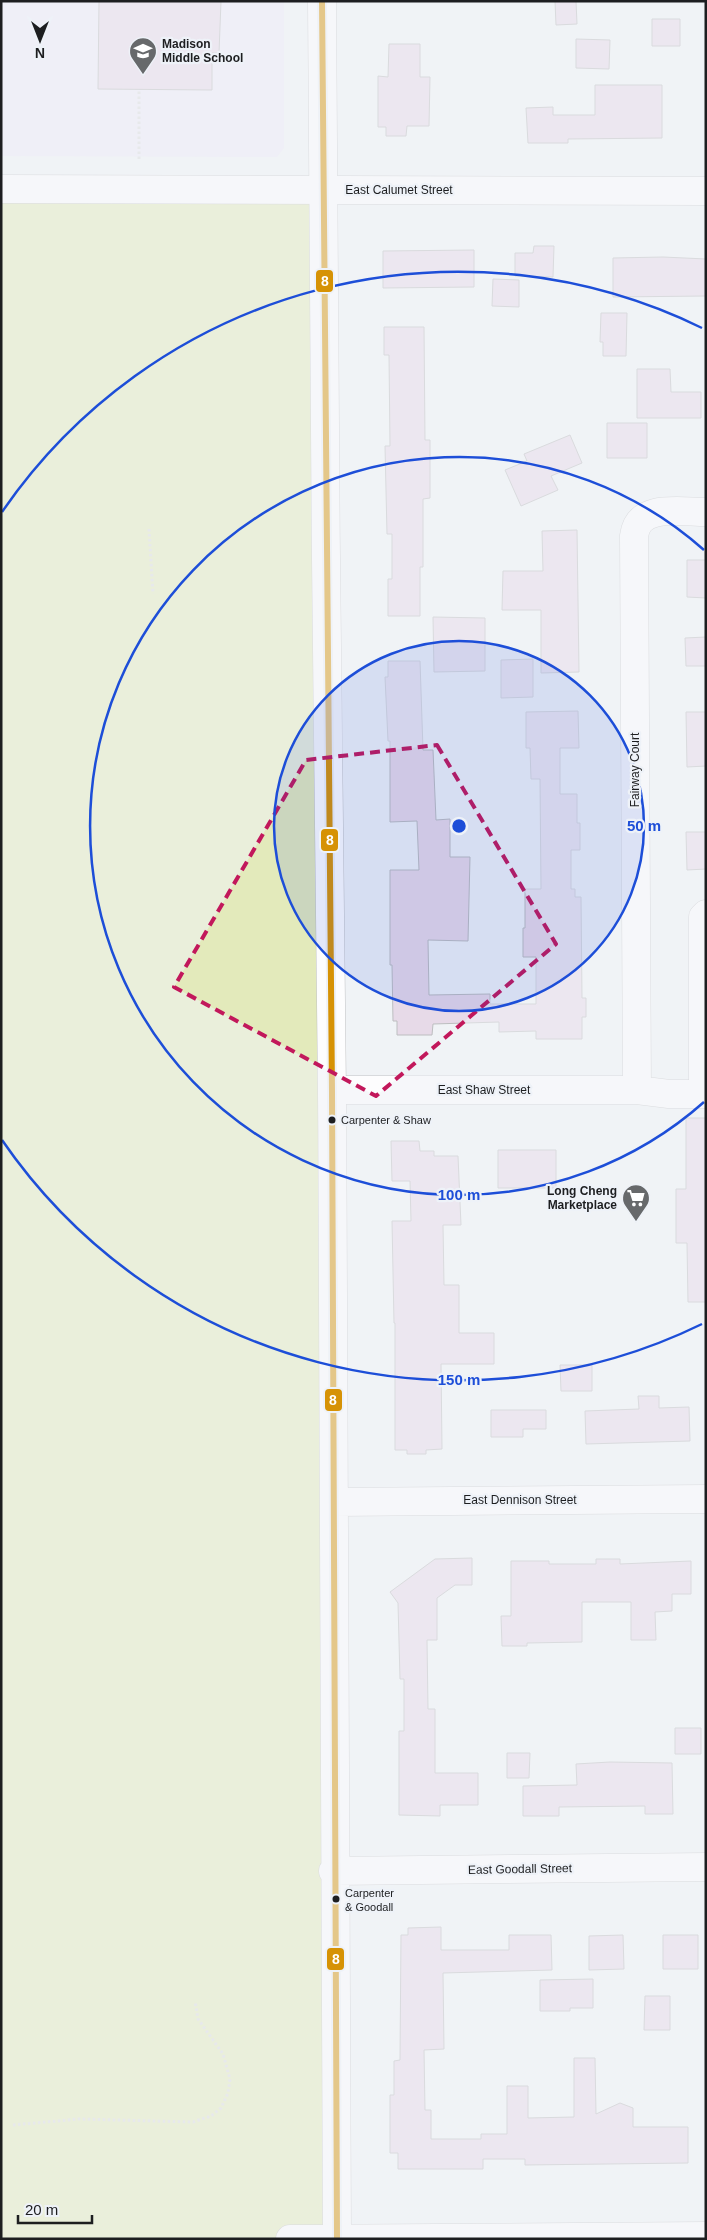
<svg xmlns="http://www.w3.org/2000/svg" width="707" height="2240" font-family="Arial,sans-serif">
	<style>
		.education { fill: #edebf8 }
		.green { fill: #e3eabb }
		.building { fill: #e7dae8; stroke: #bdbec0 }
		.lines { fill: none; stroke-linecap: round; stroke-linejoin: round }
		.minor-casing { stroke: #c0c2c4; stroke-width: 29 }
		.major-casing { stroke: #c0c2c4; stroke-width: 29 }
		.path { stroke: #dcddde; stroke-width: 3; stroke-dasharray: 2.5 2.5; stroke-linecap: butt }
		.minor { stroke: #fdfdfe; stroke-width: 28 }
		.major { stroke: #fdfdfe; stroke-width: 28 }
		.bus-1-casing { stroke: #eef2f8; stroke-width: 10 }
		.bus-1 { stroke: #d69205; stroke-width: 6 }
		.marked { fill: none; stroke: #c2185b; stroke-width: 4; stroke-dasharray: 10 6; stroke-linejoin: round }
		.ring { fill: none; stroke: #1d4ed8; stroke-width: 2.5 }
		.bus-dot { fill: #1d1e20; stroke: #eef2f8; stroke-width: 2 }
		.labels { text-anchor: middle; stroke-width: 4.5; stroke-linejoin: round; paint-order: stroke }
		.bus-label { font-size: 11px; fill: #1d1e20; stroke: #eef2f8; text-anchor: start }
		.poi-label { font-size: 12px; font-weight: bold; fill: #1d1e20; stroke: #eef2f8; text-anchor: start }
		.street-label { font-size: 12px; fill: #1d1e20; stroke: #eef2f8 }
		.centre { fill: #1d4ed8; stroke: #eef2f8; stroke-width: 2.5 }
		.ring-label { font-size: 15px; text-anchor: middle; font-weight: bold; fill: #1d4ed8; stroke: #eef2f8; stroke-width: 4.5; stroke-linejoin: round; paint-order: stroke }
		.line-badge { stroke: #eef2f8; stroke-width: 2 }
		.badge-label { font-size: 14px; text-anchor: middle; font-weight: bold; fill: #fff }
	</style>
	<rect width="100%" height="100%" fill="#f0f3f6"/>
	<path class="education" d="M1,1H284V148L277,157L1,156Z"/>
	<path class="green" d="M1,189H322L337,2238L1,2239Z"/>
	<path class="building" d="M99,1H221L219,53H212V90L98,89Z
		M555,1H576L577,24L556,25Z
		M652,19H680V46H652Z
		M576,39L610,40L609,69L576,68Z
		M389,44H420V77H430L429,126H407L406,136H386V127H378V76L388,77Z
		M595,85H662V138L568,139V143H528L526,108L553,107V115H595Z
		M534,246H554L553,277L515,276V253H533Z
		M474,250V287L383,288V251Z
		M663,257L706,259V296L613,297V258Z
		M493,279L519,280V307L492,306Z
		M601,313H627L626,356H603V342H600Z
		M384,327H424L425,440H430V498L423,499V567H420V616H388V579H392V534H387L385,446H390L389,355H384Z
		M637,369H670L671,392H701V418H637Z
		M607,423H647V458H607Z
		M570,435L582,463L551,476L558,490L521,506L505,470L527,461L524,454Z
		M577,530L579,672L541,673V610H502L503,571H543L542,531Z
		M687,560H706V598L687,597Z
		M433,617L485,618V671L434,672Z
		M706,637V666H686L685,638Z
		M533,659V697L501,698V660Z
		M388,661H420L423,750H433L436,820L450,819V857H470L468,941L428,940L429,995L490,994V1004H536V957H523V928H525V889H541L540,779H531L530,748H526V712L578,711L579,748H560V794H577V823H580V850H571V889H575V897H581L582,998H586V1017H582V1039H536V1031L499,1032V1022L433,1024L432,1035H397V1021H393L392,965H390V870H419L417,821L390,822V741H388L385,677H388Z
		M686,712H706V766L687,767Z
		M686,832H706V869L687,870Z
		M686,1118H706V1302H688L687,1243H676V1189H686Z
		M391,1141H419L420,1151H434V1156H458L461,1225H443L444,1285H459V1333H494V1364H441L442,1449L426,1450V1454H407V1450H395V1323H394L392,1221H411L410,1181H392Z
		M498,1150H556V1188H498Z
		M560,1365H592V1391H561Z
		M638,1396H659V1408L689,1407L690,1441L586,1444L585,1411L639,1409Z
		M491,1410H546V1429H523V1437H491Z
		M472,1558V1585H455L437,1598V1640H427L428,1709H435V1773H478V1805H440V1816L399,1815V1731H404V1679H400L398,1603L390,1592L435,1559Z
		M596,1559H620V1564L691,1561V1594H672V1611L655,1612L656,1640H631V1602H582V1642L527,1643V1646H502L501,1616H511V1561H549V1564H596Z
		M675,1728H701V1754H675Z
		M507,1753H530L529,1778H507Z
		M610,1762L672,1763L673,1814H645V1806L559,1807V1816H523V1786L577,1785L576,1764Z
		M441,1927V1950H509V1935H551L552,1970L443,1973L444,2049L424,2050L425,2110H431V2139H481V2134H507V2086H528V2118L574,2117V2058H595L596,2114L620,2103L633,2108V2127H688V2163L525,2165V2159H483V2169H398V2153H390V2095H394V2061L400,2060L401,1935H408V1928Z
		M623,1935L624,1969L589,1970V1936Z
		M663,1935H698V1969H663Z
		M593,1979V2008H570V2011H540V1980Z
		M645,1996H670V2030H644Z"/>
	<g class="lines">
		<g class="minor-casing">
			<path id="minor" d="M322,1C322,365 329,728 332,1092C335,1474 333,1856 337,2239
				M332,1090H637L669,1094H706
				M637,1090L634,536C638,503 680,512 706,512
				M703,1094V917L706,914
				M335,1502L706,1499
				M333,1871L706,1867
				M290,2239L706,2236"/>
		</g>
		<g class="major-casing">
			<path id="major" d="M1,189L706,191"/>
		</g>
		<path class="path" d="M139,159V89
			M149,529L153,594
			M13,2125L79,2119L193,2122L211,2116L221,2108L228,2093L230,2079L223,2054L198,2019L195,2001"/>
		<use href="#minor" class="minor"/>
		<use href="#major" class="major"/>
		<g class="bus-1-casing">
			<path id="bus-1" d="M322,1L332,1092L337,2239"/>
		</g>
		<use href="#bus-1" class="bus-1"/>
	</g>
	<path d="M0 0H707V2240H0ZM437,745L556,944L376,1096L174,987L306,760Z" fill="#f0f3f6" fill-opacity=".55" fill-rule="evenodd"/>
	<path class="marked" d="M437,745L556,944L376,1096L174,987L306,760Z"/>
	<circle cx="459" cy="826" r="185" fill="#1d4ed8" fill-opacity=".12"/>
	<g class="ring">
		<circle cx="459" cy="826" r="185"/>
		<path d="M704 1102A369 369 0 1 1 704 550"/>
		<path d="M702 1324A554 554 0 0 1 2 1140M2 512A554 554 0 0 1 702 328"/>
	</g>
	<defs>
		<g id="school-pin" transform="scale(1.4375)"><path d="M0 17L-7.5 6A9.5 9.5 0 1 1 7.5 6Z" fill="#67696b" stroke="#eef2f8"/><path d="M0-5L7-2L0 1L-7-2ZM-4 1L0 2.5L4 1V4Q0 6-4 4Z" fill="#fff"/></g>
		<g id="supermarket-pin" transform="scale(1.4375)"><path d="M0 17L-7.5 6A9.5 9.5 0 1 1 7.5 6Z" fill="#67696b" stroke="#eef2f8"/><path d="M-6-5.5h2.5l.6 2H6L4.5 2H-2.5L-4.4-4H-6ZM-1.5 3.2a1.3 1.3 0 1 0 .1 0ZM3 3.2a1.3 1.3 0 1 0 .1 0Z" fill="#fff"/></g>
	</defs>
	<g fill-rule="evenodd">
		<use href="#school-pin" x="143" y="51"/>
		<use href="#supermarket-pin" x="636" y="1198"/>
	</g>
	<g class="bus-dot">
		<circle cx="332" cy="1120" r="4.5"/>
		<circle cx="336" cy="1899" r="4.5"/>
	</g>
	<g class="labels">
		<g class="bus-label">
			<text x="341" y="1124">Carpenter &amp; Shaw</text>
			<text x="345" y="1897">Carpenter<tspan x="345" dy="14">&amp; Goodall</tspan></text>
		</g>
		<g class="poi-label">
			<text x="162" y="48">Madison<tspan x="162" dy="14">Middle School</tspan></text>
			<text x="617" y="1195" text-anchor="end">Long Cheng<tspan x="617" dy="14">Marketplace</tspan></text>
		</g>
		<g class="street-label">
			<text x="399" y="194">East Calumet Street</text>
			<text transform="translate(635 770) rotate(-90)" y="4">Fairway Court</text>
			<text x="484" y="1094">East Shaw Street</text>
			<text x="520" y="1504">East Dennison Street</text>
			<text transform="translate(520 1869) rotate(-1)" y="4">East Goodall Street</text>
		</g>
	</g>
	<circle cx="459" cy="826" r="8" class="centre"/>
	<g class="ring-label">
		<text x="644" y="831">50 m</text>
		<text x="459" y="1200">100 m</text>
		<text x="459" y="1385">150 m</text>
	</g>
	<g class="line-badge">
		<rect x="315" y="269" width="19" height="24" rx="5" fill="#d69205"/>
		<rect x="320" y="828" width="19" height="24" rx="5" fill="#d69205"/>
		<rect x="324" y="1388" width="19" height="24" rx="5" fill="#d69205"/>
		<rect x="326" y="1947" width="19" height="24" rx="5" fill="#d69205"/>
	</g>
	<g class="badge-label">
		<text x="325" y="286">8</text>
		<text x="330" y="845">8</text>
		<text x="333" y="1405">8</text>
		<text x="336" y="1964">8</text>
	</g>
	<rect width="707" height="2240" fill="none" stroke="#1d1e20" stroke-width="5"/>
	<g transform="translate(40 40) rotate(180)" stroke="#eef2f8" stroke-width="4" paint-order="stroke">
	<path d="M0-4L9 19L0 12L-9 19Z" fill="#1d1e20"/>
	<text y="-8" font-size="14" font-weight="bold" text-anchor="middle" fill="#1d1e20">N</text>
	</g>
	<path d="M18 2215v8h74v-8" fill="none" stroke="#1d1e20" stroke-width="2.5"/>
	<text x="25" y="2215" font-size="15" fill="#1d1e20" stroke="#eef2f8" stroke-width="4" paint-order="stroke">20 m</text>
</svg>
